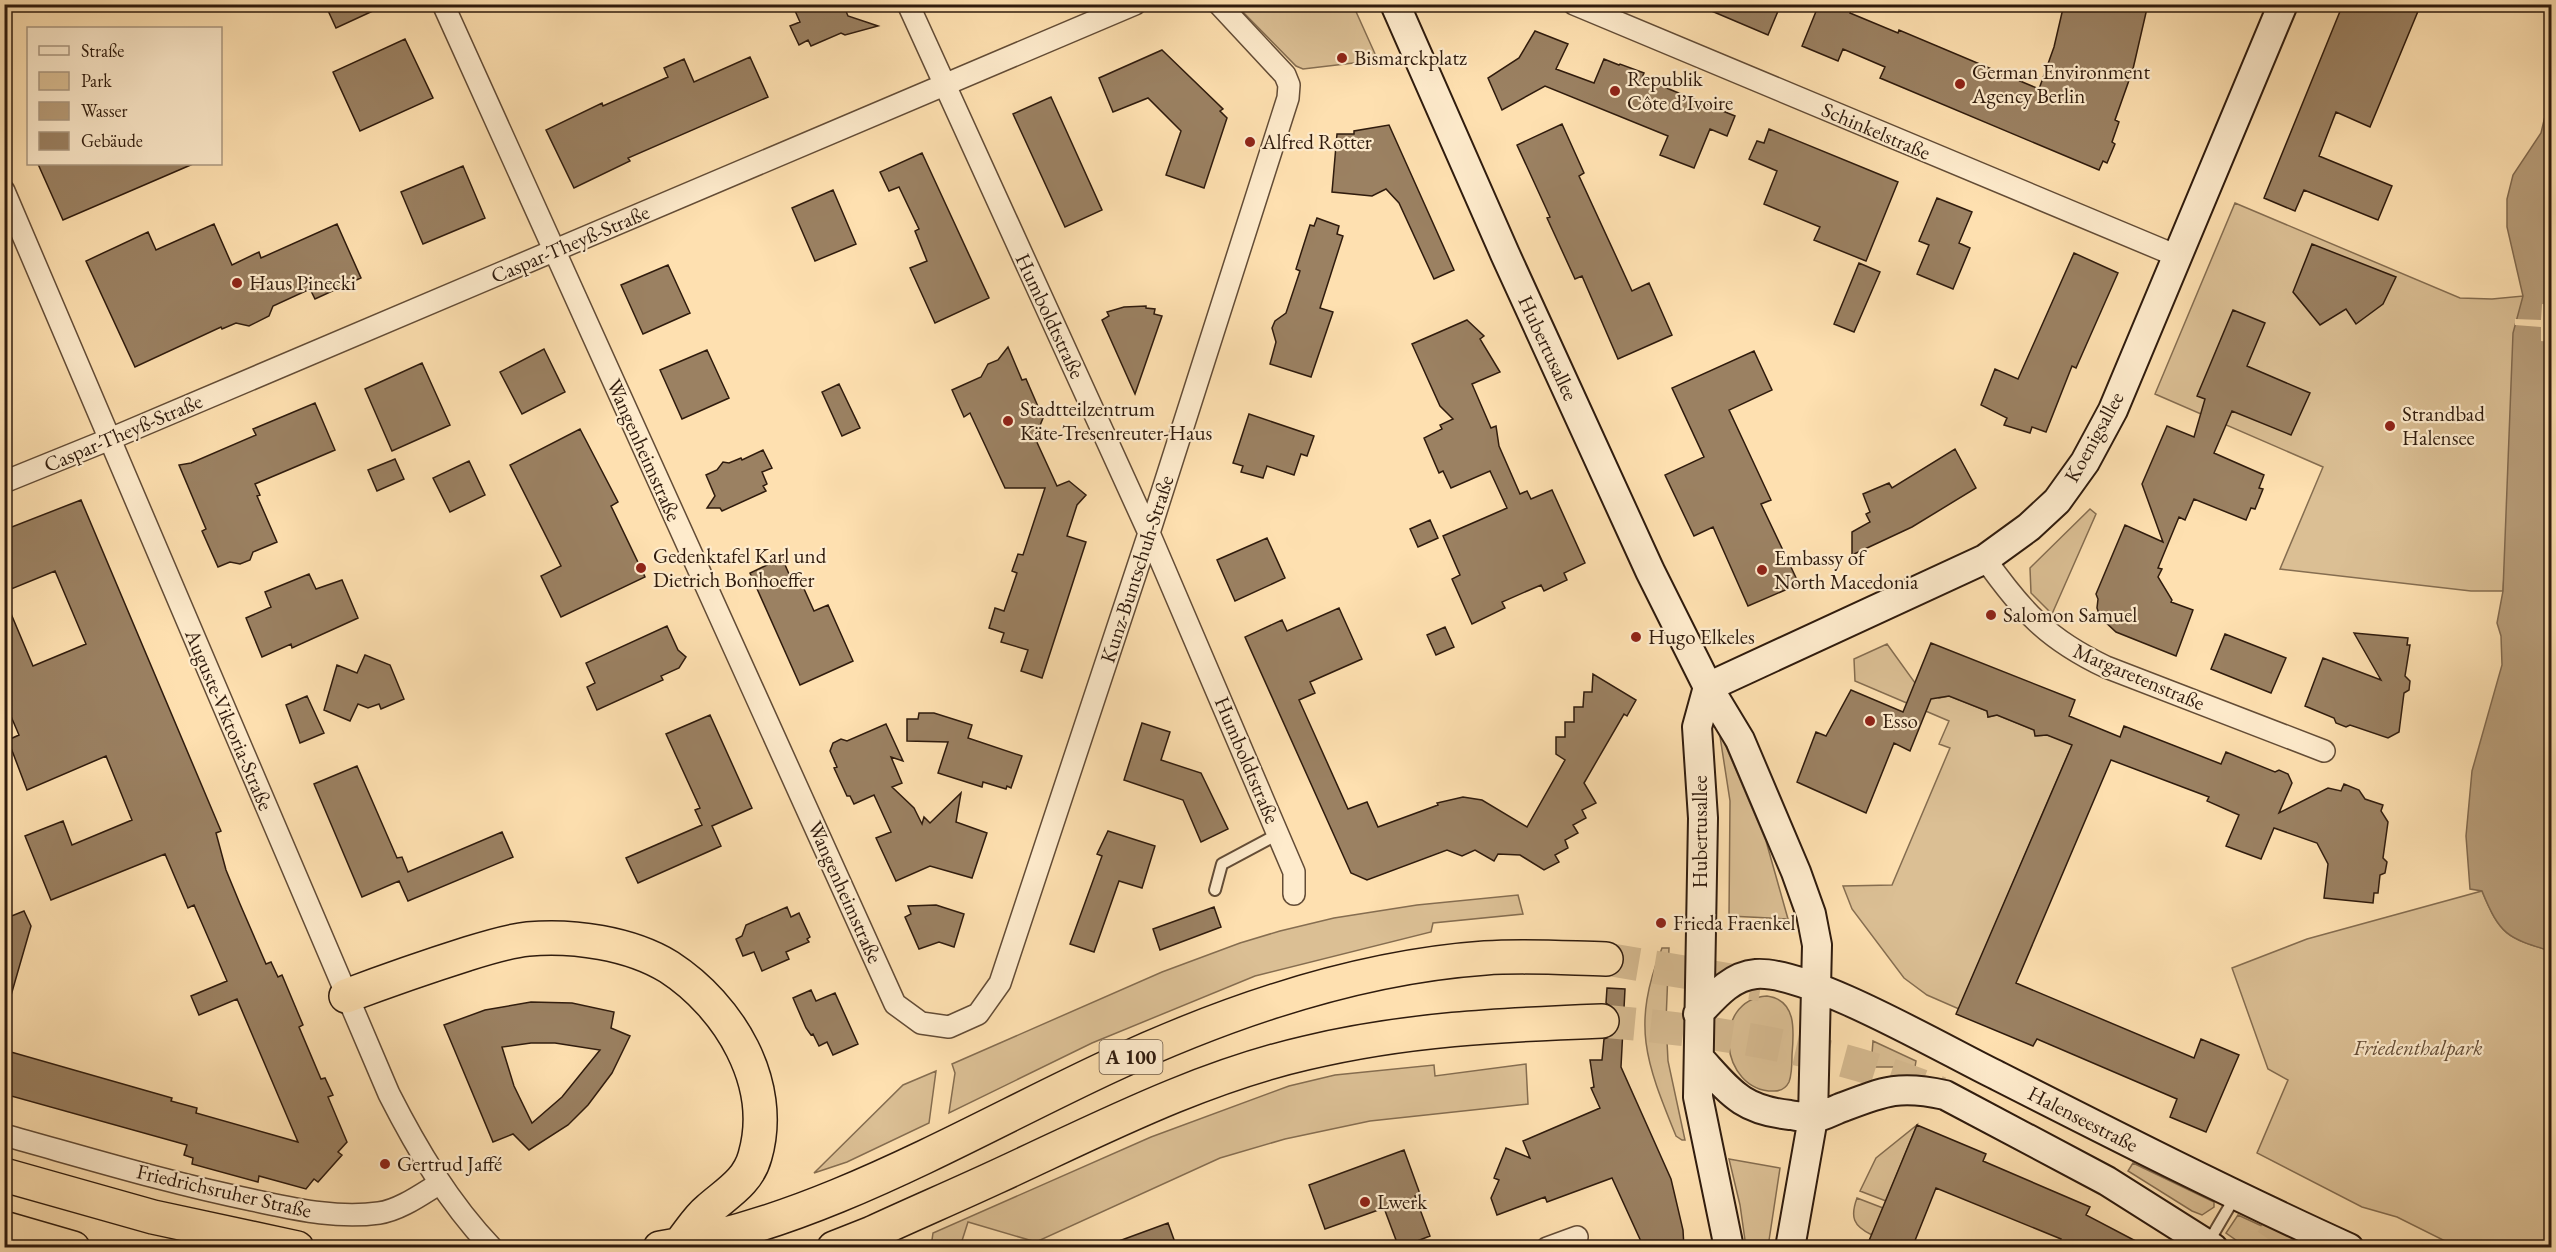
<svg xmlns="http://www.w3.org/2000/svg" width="2556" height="1252" font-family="'EB Garamond',serif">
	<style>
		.green { fill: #dbbf94; stroke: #856d50; stroke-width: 1.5 }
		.water { fill: #b89d79; stroke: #81694e; stroke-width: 1.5 }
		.pier { fill: #fee0b0 }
		.building { fill: #9b8162; stroke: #2f1b0d; stroke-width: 1.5; fill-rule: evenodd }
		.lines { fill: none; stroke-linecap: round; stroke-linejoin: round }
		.highway-tunnel { stroke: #d5b98f; stroke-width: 33; stroke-dasharray: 33 16; stroke-linecap: butt }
		.lane-casing { stroke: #634c36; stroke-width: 14 }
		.street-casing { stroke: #634c36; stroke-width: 24 }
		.secondary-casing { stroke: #2f1b0d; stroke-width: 32 }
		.highway-casing { stroke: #2f1b0d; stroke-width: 36 }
		.lane { stroke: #feebcc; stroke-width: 10 }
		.street { stroke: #feebcc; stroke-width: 21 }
		.secondary { stroke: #feebcc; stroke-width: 28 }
		.highway { stroke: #fee0b0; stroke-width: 33 }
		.poi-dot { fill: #8f2418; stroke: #feebcc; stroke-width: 2 }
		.labels { text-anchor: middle; stroke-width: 4.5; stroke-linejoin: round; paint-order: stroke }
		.shield { fill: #feebcc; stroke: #6d5946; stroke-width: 1.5 }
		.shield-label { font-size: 20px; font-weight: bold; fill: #2f1b0d }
		.poi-label { font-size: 21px; fill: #2f1b0d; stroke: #feebcc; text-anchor: start }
		.street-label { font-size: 21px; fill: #2f1b0d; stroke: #feebcc }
		.park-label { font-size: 21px; font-style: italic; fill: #634c36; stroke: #feebcc }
	</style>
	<rect width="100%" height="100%" fill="#fee0b0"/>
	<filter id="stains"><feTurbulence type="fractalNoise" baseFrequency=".00333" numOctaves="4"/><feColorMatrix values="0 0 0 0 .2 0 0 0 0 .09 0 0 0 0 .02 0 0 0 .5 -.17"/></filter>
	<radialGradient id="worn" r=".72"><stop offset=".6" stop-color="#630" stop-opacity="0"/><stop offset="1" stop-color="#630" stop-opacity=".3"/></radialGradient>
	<path class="green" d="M1236,5H1353L1376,56L1362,62L1303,69L1296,66Z
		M2235,203L2460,298L2492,299L2523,296L2503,591H2471L2280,569L2323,467L2155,394Z
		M2090,509L2096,514L2052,614L2031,593L2030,568Z
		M1887,644L1915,683L1938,692L1939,698L1949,696L1987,711L1988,717L1997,715L2034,730L2036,736L2047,735L2073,743L1959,1009L1927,995L1904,978L1852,909L1843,886L1892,885L1950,748L1939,744L1949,721L1855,681L1854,659Z
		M1719,730L1766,841L1788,919L1729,916L1730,801Z
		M2482,891C2500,935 2507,938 2551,951V1247H2457L2397,1217L2362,1207L2257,1153L2288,1080L2268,1069L2232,968L2307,939Z
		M1518,895L1523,914L1433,923L1431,932L1255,976L1092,1043L949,1113L955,1073L952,1064L1162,972L1240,943L1280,931L1334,918L1417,905Z
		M1662,948H1669L1666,1021L1668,1061L1685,1140H1682L1676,1136C1646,1062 1631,1026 1662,948Z
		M1767,996C1797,1000 1794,1031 1792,1055C1792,1063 1792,1074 1789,1082C1786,1088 1781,1091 1774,1091C1720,1092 1710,1000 1767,996Z
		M1873,1041L1916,1061L1915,1067H1871Z
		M1526,1064L1528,1104L1370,1121L1285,1139L1220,1158L1036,1242L968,1222L960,1247H931L933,1233L1151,1137L1289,1086L1335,1075L1434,1065L1435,1076Z
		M936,1071L929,1123L847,1162L814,1173L903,1085Z
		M1917,1125L1886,1201L1860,1191L1876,1158Z
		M1729,1159L1780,1168L1768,1247H1746L1740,1205Z
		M2133,1163L2214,1202V1207L2202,1215L2192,1211L2128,1171Z
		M1857,1198L1883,1208L1872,1235C1853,1226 1850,1217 1857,1198Z
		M2238,1215L2307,1247H2246L2226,1233Z"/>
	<path class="water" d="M2551,91V951C2507,938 2500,935 2482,891L2470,889L2466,836L2472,771L2502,665L2501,636L2497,623L2503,591L2513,333L2523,296L2507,227V199L2513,175L2541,133Z"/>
	<path class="pier" d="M2542,304L2551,305V342L2541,341V327L2515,325V319L2541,320Z"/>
	<path class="building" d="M325,4H388L336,28Z
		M792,4H843L848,16L878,26L845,35L841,33L811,46L808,40L799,45L790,26L800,22Z
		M1695,4H1781L1768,35Z
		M1819,4H1837L1851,10L1850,13L1898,33L1899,30L2039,89L2054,47L2064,4H2148L2133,69L2115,120L2119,122L2112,142L2115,144L2107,163L2103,161L2099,170L1880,78L1885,67L1843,49L1838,61L1802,46Z
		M2343,4H2421L2370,127L2336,112L2319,156L2392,186L2378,220L2304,190L2295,211L2264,198Z
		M1535,31L1568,44L1556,69L1594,83L1604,59L1619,65L1620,64L1644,73L1642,78L1735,116L1727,136L1710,129L1694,168L1660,155L1668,136L1545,86L1502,110L1488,78L1519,58Z
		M405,39L433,98L360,131L333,72Z
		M1162,50L1223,109L1220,111L1227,118L1204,188L1166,175L1181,131L1148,98L1113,112L1099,78Z
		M750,57L768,97L628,158L630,161L574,188L546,130L602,103L603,106L668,77L664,68L684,59L694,82Z
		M1051,97L1102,210L1065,227L1013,114Z
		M1562,124L1584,173L1579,176L1632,291L1649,283L1672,335L1618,359L1582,276L1575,279L1547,218L1550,217L1517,145Z
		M1389,125L1454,270L1434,279L1399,203L1386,189L1372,196L1332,192L1337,134H1354V131Z
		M1769,129L1898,182L1866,261L1814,240L1820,227L1764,204L1777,171L1749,159L1757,141L1764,143Z
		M922,153L989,298L935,323L910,268L927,261L915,231L919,229L899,187L889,191L880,172Z
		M38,164H193L63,220Z
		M463,166L485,218L423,244L401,192Z
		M833,190L856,244L815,261L792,208Z
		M1937,198L1972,212L1959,243L1970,248L1953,289L1917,274L1929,245L1919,241Z
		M1317,218L1339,226L1337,234L1343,236L1320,308L1333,312L1311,377L1270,364L1276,342L1272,328L1275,321L1286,313L1300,271L1296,269L1310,225L1314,226Z
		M214,224L232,265L259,252L261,258L337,224L361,278L315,299L310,289L273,306L269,316L249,326L236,323L222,329L221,327L135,367L86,261L148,232L156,250Z
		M2312,244L2396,277L2383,304L2356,324L2346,309L2320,325L2293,292Z
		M2074,253L2118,273L2076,368L2072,366L2046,432L2032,427L2030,433L2004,425L2007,418L1981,405L1995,369L2018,379Z
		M1859,263L1880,272L1854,332L1834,324Z
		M668,265L690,313L643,334L621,285Z
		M1146,306V308L1155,309L1154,314L1162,316L1135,394L1102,320L1109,316L1107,312L1124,307Z
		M2233,310L2265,323L2247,366L2310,393L2291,435L2232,411L2214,453L2264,475L2259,488L2263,489L2255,509L2251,508L2246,520L2194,499L2185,520L2179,517L2158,568L2162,569L2158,577L2172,600L2171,602L2193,610L2176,656L2116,632L2100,617L2097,608L2098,599L2096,594L2125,525L2163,542L2142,484L2167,426L2194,437L2205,399L2197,396Z
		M1467,320L1484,336L1480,339L1500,372L1472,384L1491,428L1496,426L1499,446L1520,494L1527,491L1531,499L1552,490L1585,563L1564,573L1567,580L1544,591L1541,585L1502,602L1505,608L1472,624L1452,579L1460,575L1443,536L1507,508L1490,471L1451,488L1443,471L1439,473L1424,438L1442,429L1440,425L1453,419L1440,406L1412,344Z
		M1008,347L1022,380L1026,379L1043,418L1035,438L1057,486L1069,481L1086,495L1077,505L1067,536L1086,542L1042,678L1021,671L1028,650L1001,642L1004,633L989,628L995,608L1004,611L1017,573L1012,571L1018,554L1023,555L1045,488H1005L970,413L964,417L952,390L981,377L988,364L998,360Z
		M544,349L565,392L522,414L500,372Z
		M707,350L729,398L682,419L660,370Z
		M1754,351L1772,390L1729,410L1771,500L1761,504L1799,584L1748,606L1713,527L1694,536L1665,475L1704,457L1672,388Z
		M422,363L450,425L392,451L365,389Z
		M839,384L860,428L842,436L822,392Z
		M315,403L335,450L255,484L260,495L257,496L277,542L253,552L250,560L240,564L230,562L218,567L202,531L206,529L179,465L191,463L256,435L253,429Z
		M1249,414L1314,436L1307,456L1301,454L1294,475L1267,466L1263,478L1241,472L1243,466L1233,463Z
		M580,429L618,502L611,506L645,577L561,617L541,576L561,566L510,465Z
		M1955,449L1976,488L1912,527L1852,555V532L1870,522L1866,514L1870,512L1863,494L1889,483L1892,488Z
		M763,450L772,468L762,472L767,484L763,486L766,491L722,511L720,508H707L715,496L706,475L717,470L723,462L729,463L741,458L742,460Z
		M395,459L404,479L377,491L368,470Z
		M469,461L485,495L450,512L433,478Z
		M81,500L221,831L216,833L226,870L240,904L266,964L271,962L278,977L282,975L303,1025L299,1027L321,1079L325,1078L333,1095L328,1097L347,1142L338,1152L342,1155L318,1182L314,1179L306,1189L259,1176L258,1182L192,1164L193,1158L184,1155L187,1145L4,1094V1050L172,1098L171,1101L197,1108L196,1113L298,1142L237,999L199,1015L191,996L227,981L194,905L188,908L165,854L51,900L25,836L63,821L72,845L132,820L106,756L27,790L8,740L19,735L4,700V597L33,666L86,644L55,571L4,592V530Z
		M1430,520L1438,538L1418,547L1410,529Z
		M1267,538L1285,578L1235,601L1217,560Z
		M782,558L793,583L800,580L814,611L828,605L853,661L800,685L750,573Z
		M309,574L316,589L342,580L358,618L292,648L291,644L262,657L246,618L271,607L265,592Z
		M1339,608L1362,659L1310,682L1315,693L1299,700L1348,809L1367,802L1378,827L1438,805L1437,803L1463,797L1482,800L1527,827L1565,760L1556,754V737H1565V722H1574V707H1583L1584,692H1592L1593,674L1636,700L1627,716L1624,714L1584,783L1596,803L1582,810L1586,818L1573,825L1578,833L1565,840L1568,848L1555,855L1559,862L1544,870L1520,855L1498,854L1494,861L1475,850L1462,856L1447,850L1367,880L1351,873L1245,637L1282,620L1287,631Z
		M667,626L678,650L686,657L679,668L661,676L663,680L597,710L587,687L595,683L586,663Z
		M1445,627L1454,647L1436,655L1427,635Z
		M2354,633L2408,638L2407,645H2410L2405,676L2410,681L2409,690L2404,693L2399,732L2388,738L2350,725L2346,727L2336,723L2334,718L2305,706L2323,658L2381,680Z
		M2225,634L2286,658L2271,693L2211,669Z
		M1931,643L2075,700L2069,716L2120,737L2124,726L2221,764L2226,752L2275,772L2279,770L2288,774L2292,783L2279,813L2328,788L2341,791L2344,784L2359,790L2365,799L2383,805L2381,811L2388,822L2383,858L2387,862L2385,873L2380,875L2378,893H2374L2373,903L2324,898L2328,864L2317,843L2274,828L2261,859L2226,846L2239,815L2207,801L2209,797L2111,760L2016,983L2194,1058L2201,1039L2239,1055L2206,1132L2170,1117L2177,1099L2037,1039L2033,1046L1956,1014L2072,745L2047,735L2035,736L2034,730L1997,715L1988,717L1987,711L1949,696L1931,699L1910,751L1894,743L1866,813L1797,782L1816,732L1826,736L1851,690L1903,712Z
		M365,655L390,665L404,699L381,709L379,704L368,708L358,704L350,721L324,710L337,665L357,673Z
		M307,696L324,733L300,743L286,705Z
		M919,713H934L972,725L968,738L1022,756L1011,788L1007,786L1006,789L983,782L982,787L938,773L948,742L907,741V719H918Z
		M710,715L752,808L712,826L721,846L638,883L626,858L702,825L695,810L700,808L666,734Z
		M1142,723L1170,732L1161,760L1201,773L1228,829L1201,842L1183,800L1124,780Z
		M886,724L903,761L891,757L902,783L892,787L914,808L922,824L924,817L930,823L961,793L956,822L987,833L972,878L930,866L896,881L876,838L891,832L874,795L854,804L850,796H847L834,768L837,767L830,751L833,743L841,739L847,741Z
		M357,766L397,858L402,857L408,872L502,832L513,857L408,901L399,881L362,897L314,784Z
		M1108,831L1155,846L1142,888L1119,881L1094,952L1070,944L1102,856L1097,854Z
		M936,905L964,914L954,947L939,942L919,949L905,917L911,914L908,906Z
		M787,907L791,917L799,913L810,937L807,939L809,942L786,952L789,959L762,971L754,952L743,956L736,939L742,936L746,925Z
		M1214,907L1221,927L1160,950L1153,929Z
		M24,911L31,926L10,999L4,998V919Z
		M1607,988L1625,989L1621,1067L1671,1179L1683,1230L1684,1248H1644L1612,1178L1547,1202L1545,1197L1497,1215L1491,1198L1499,1180L1494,1178L1506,1148L1530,1158L1523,1141L1600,1108L1591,1088L1594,1087L1590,1060H1602L1604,1039L1612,1036L1618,1030L1621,1021L1617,1011L1606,1003Z
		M811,990L816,1001L835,993L858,1044L833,1055L827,1042L819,1046L813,1034L811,1035L806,1028L793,998Z
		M531,1002L572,1003L614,1012L611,1028L630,1036L612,1073L588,1105L568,1125L529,1150L513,1134L493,1142L444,1025L485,1010ZM531,1043H555L600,1050L562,1097L532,1123L514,1086L502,1047Z
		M1917,1125L1986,1154L1983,1161L2090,1207L2086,1215L2149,1248H2057L2061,1239L1936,1188L1912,1248H1866Z
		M1404,1150L1420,1194L1415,1196L1430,1236L1399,1248L1384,1208L1325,1229L1309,1185Z
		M1168,1223L1177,1248H1109L1108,1245Z"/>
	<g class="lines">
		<path class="highway-tunnel" d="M1606,959L1761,985
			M1602,1021C1717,1031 1833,1049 1940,1093
			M2267,1218L2311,1248"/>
		<g class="lane-casing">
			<path id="lane" d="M1215,890L1222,864L1278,834
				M2208,1243L2235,1197"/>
		</g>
		<g class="street-casing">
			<path id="street" d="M443,4L895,1004L921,1023L949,1027L978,1014L1000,983L1149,533L1288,98L1289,85L1285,75L1219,4
				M908,4L1149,533L1294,872V894
				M1574,4L2177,256
				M4,191L389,1094C417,1149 449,1203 492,1248
				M4,482L110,439L1135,4
				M1985,559C2022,611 2047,639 2106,667L2324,751
				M4,1135C87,1158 169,1183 252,1200C295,1209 336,1219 379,1213C400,1210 422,1194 440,1183
				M1547,1248L1577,1237"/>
		</g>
		<g class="secondary-casing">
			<path id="secondary" d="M1395,4L1505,254L1650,571L1708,687L1740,740L1796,872L1811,914L1817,945L1813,1118L1790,1248
				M1708,687L1985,559L2029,527L2057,501L2085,462L2113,410L2283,4
				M1708,687L1697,727L1703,818L1698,1097L1729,1248
				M1698,1014C1714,997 1731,976 1756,974C1808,970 1946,1051 1998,1076C2114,1135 2230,1194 2349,1248
				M1700,1059C1731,1093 1742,1110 1790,1115C1797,1116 1806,1118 1813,1118C1823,1117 1834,1110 1843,1107C1885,1091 1900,1085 1945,1095L2107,1181L2213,1248"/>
		</g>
		<g class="highway-casing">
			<path id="highway" d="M346,996C386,981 426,967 467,954C486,948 508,941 528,939C573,935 630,943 669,967C729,1006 776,1083 755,1156C748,1182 727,1193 708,1210C697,1219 689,1233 679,1245
				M4,1175L153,1217L297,1248
				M4,1228L73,1248
				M660,1248C815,1225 970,1131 1110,1066C1226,1012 1357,967 1485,958C1525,955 1566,958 1606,959
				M834,1248L872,1233C913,1214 955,1196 996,1177C1096,1131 1197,1078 1306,1053C1406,1029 1500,1025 1602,1021"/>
		</g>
		<use href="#lane" class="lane"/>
		<use href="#street" class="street"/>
		<use href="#secondary" class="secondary"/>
		<use href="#highway" class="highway"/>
	</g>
	<g class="poi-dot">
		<circle cx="1342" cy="58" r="6"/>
		<circle cx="1960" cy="84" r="6"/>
		<circle cx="1615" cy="91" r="6"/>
		<circle cx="1250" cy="142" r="6"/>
		<circle cx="237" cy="283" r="6"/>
		<circle cx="1008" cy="421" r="6"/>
		<circle cx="2390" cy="426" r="6"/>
		<circle cx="641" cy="568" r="6"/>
		<circle cx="1762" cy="570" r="6"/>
		<circle cx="1991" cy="615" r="6"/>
		<circle cx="1636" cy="637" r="6"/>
		<circle cx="1870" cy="721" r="6"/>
		<circle cx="1661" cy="923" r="6"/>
		<circle cx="385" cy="1164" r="6"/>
		<circle cx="1365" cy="1202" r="6"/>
	</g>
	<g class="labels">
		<rect class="shield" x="1099.5" y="1040" width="63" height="34" rx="4.5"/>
		<g class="shield-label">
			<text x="1131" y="1064">A 100</text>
		</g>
		<g class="poi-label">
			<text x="1354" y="65">Bismarckplatz</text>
			<text x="1972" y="79">German Environment<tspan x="1972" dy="24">Agency Berlin</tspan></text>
			<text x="1627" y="86">Republik<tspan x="1627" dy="24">Côte d’Ivoire</tspan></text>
			<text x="1262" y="149">Alfred Rotter</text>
			<text x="249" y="290">Haus Pinecki</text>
			<text x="1020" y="416">Stadtteilzentrum<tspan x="1020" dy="24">Käte-Tresenreuter-Haus</tspan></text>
			<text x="2402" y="421">Strandbad<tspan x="2402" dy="24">Halensee</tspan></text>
			<text x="653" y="563">Gedenktafel Karl und<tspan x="653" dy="24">Dietrich Bonhoeffer</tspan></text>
			<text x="1774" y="565">Embassy of<tspan x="1774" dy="24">North Macedonia</tspan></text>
			<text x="2003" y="622">Salomon Samuel</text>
			<text x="1648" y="644">Hugo Elkeles</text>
			<text x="1882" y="728">Esso</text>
			<text x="1673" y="930">Frieda Fraenkel</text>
			<text x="397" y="1171">Gertrud Jaffé</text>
			<text x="1377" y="1209">Lwerk</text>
		</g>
		<g class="street-label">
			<text transform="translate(1876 131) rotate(23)" y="7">Schinkelstraße</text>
			<text transform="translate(570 244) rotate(-23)" y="7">Caspar-Theyß-Straße</text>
			<text transform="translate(1050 316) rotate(65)" y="7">Humboldtstraße</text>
			<text transform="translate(1548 348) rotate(65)" y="7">Hubertusallee</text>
			<text transform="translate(123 433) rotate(-23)" y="7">Caspar-Theyß-Straße</text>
			<text transform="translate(2094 437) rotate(-61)" y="7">Koenigsallee</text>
			<text transform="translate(644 450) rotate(66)" y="7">Wangenheimstraße</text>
			<text transform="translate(1137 569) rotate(-72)" y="7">Kunz-Buntschuh-Straße</text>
			<text transform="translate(2139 677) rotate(23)" y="7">Margaretenstraße</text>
			<text transform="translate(229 720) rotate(67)" y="7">Auguste-Viktoria-Straße</text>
			<text transform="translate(1247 760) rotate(67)" y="7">Humboldtstraße</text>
			<text transform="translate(1700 832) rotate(-90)" y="7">Hubertusallee</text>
			<text transform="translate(845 892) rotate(66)" y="7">Wangenheimstraße</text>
			<text transform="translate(2083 1119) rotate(27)" y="7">Halenseestraße</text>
			<text transform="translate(224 1191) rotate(13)" y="7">Friedrichsruher Straße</text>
		</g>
		<g class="park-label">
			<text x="2418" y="1055">Friedenthalpark</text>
		</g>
	</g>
	<rect width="2556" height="1252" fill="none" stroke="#fee0b0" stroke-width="24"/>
	<rect x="6" y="6" width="2544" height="1240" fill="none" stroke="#2f1b0d" stroke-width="3"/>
	<rect x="12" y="12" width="2532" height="1228" fill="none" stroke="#2f1b0d" stroke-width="1.5"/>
	<rect x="27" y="27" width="195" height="138" fill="#feebcc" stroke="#ab9880" stroke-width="1.5"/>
	<rect x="39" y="46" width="30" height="9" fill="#feebcc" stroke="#ab9880" stroke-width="1.5"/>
	<text x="81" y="57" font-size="18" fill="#2f1b0d">Straße</text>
	<rect x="39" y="72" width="30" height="18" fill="#dbbf94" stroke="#ab9880" stroke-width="1.5"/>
	<text x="81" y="87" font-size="18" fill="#2f1b0d">Park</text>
	<rect x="39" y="102" width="30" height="18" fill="#b89d79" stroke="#ab9880" stroke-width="1.5"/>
	<text x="81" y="117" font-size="18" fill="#2f1b0d">Wasser</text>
	<rect x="39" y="132" width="30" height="18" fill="#9b8162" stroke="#ab9880" stroke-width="1.5"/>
	<text x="81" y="147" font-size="18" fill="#2f1b0d">Gebäude</text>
	<rect width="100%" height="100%" filter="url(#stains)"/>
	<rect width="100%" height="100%" fill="url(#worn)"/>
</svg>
